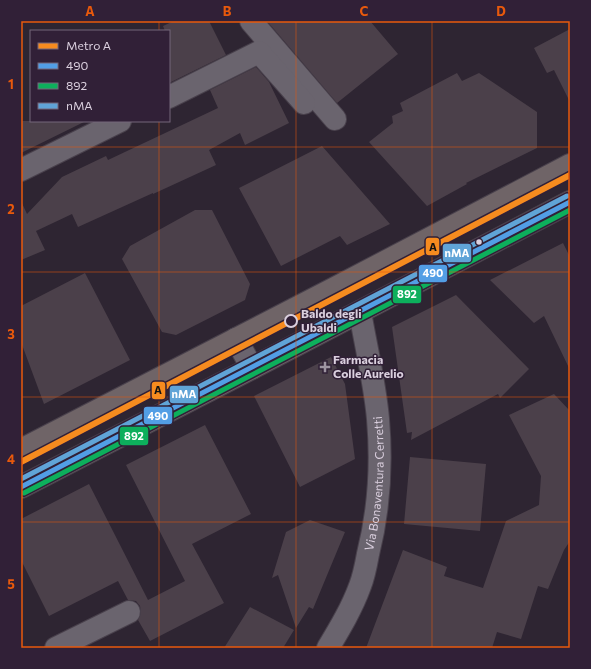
<svg xmlns="http://www.w3.org/2000/svg" width="591" height="669" font-family="Commissioner,sans-serif">
	<style>
		.building { fill: #4b404a }
		.lines { fill: none; stroke-linecap: round; stroke-linejoin: round }
		.minor-casing { stroke: #49414c; stroke-width: 24 }
		.major-casing { stroke: #49414c; stroke-width: 24 }
		.minor { stroke: #6a646e; stroke-width: 22 }
		.major { stroke: #6f6467; stroke-width: 22 }
		.bus-1-casing { stroke: #312037; stroke-width: 8 }
		.bus-2-casing { stroke: #312037; stroke-width: 8 }
		.bus-3-casing { stroke: #312037; stroke-width: 8 }
		.bus-1 { stroke: #529ee5; stroke-width: 5 }
		.bus-2 { stroke: #0daf5c; stroke-width: 5 }
		.bus-3 { stroke: #60a4d7; stroke-width: 5 }
		.metro-1-casing { stroke: #312037; stroke-width: 9 }
		.metro-1 { stroke: #f68b1f; stroke-width: 6 }
		.grid { fill: none; stroke: #e8590c; stroke-width: 1; stroke-opacity: 0.55 }
		.bus-dot { fill: #dacfde; stroke: #312037; stroke-width: 1.5 }
		.stop-dot { fill: #312037; stroke: #dacfde; stroke-width: 2 }
		.poi-dot { fill: #9e94a2; stroke: #312037; stroke-width: 1.5 }
		.labels { text-anchor: middle; stroke-width: 3; stroke-linejoin: round; paint-order: stroke }
		.stop-label { font-size: 12px; font-weight: bold; fill: #dacfde; stroke: #312037; text-anchor: start }
		.poi-label { font-size: 12px; font-weight: bold; fill: #dacfde; stroke: #312037; text-anchor: start }
		.street-label { font-size: 12px; fill: #dacfde; stroke: #312037 }
		.line-badge { stroke: #312037; stroke-width: 1.5 }
		.badge-label { font-size: 11px; text-anchor: middle; font-weight: bold; fill: #fff }
		.pale-badge-label { font-size: 11px; text-anchor: middle; font-weight: bold; fill: #111 }
		.neatline { fill: none; stroke: #e8590c; stroke-width: 1.5 }
		.grid-label { font-size: 13px; text-anchor: middle; font-weight: bold; fill: #e8590c }
	</style>
	<rect width="100%" height="100%" fill="#2e2532"/>
	<path class="building" d="M174,21H209L226,55L169,83V31H165L163,26Z
		M267,21H370L398,54L337,103Z
		M570,29V102L554,70L547,73L534,48Z
		M256,67L269,82L289,123L245,145L240,133L209,150L216,165L153,194V193L78,227L72,214L36,231L45,250L21,260V201L27,214L62,177L106,156L108,160L218,108L210,90Z
		M457,73L462,81L479,73L537,112V148L466,183L467,184L427,206L369,142L393,123L392,116L403,111L400,103Z
		M21,121H86L21,153Z
		M322,146L390,224L347,245L340,236L281,266L239,188Z
		M195,210H212L250,284L245,300L176,335L162,332L122,259L130,246Z
		M563,243L570,257V370L544,316L534,323L490,280Z
		M85,273L130,360L44,404L21,342V306Z
		M456,295L529,369L500,398L498,394L411,440L412,432L407,433L392,327Z
		M331,357L345,384L355,459L300,487L254,396Z
		M554,394L570,411V541L564,550L548,589L538,586L521,639L497,632L492,648H366L403,550L447,567L444,576L483,588L506,521L539,505L541,476L509,415Z
		M205,425L251,514L192,544L224,603L150,641L138,620L141,613L140,606L136,601L128,600L118,581L49,616L21,560V519L89,484L148,600L185,581L126,465Z
		M410,457L486,464L480,531L404,524Z
		M310,520L345,532L313,609L309,607L296,628L278,575L272,578L286,532Z
		M250,607L294,630L283,648H224Z"/>
	<g class="lines">
		<g class="minor-casing">
			<g id="minor">
				<path d="M251,21L335,119"/>
				<path d="M169,97L259,52L304,103"/>
				<path d="M21,170L120,121"/>
				<path d="M236,339L252,368"/>
				<path d="M56,648L129,612"/>
				<path id="s1" d="M328,648C340,628 352,608 360,586C364,576 366,565 368,554C379,510 382,465 378,419C375,384 366,347 360,312"/>
			</g>
		</g>
		<g class="major-casing">
			<path id="major" d="M21,450L335,288L570,165
				M21,487L252,368L570,202"/>
		</g>
		<use href="#minor" class="minor"/>
		<use href="#major" class="major"/>
		<g class="bus-1-casing">
			<path id="bus-1" d="M21,487L570,202"/>
		</g>
		<g class="bus-2-casing">
			<path id="bus-2" d="M24,493L570,210"/>
		</g>
		<g class="bus-3-casing">
			<path id="bus-3" d="M21,479L567,196"/>
		</g>
		<use href="#bus-1" class="bus-1"/>
		<use href="#bus-2" class="bus-2"/>
		<use href="#bus-3" class="bus-3"/>
		<g class="metro-1-casing">
			<path id="metro-1" d="M21,462L570,175"/>
		</g>
		<use href="#metro-1" class="metro-1"/>
	</g>
	<path class="grid" d="M159,21V31M296,21V648M432,21V648M159,121V648M21,147H570M21,272H570M21,397H570M21,522H570"/>
	<circle class="bus-dot" cx="479" cy="242" r="3.5"/>
	<circle class="stop-dot" cx="291" cy="321" r="6"/>
	<path class="poi-dot" d="M323 361h4v4h4v4h-4v4h-4v-4h-4v-4h4z"/>
	<g class="labels">
		<g class="stop-label">
			<text x="301" y="318">Baldo degli<tspan x="301" dy="14">Ubaldi</tspan></text>
		</g>
		<g class="poi-label">
			<text x="333" y="364">Farmacia<tspan x="333" dy="14">Colle Aurelio</tspan></text>
		</g>
		<g class="street-label">
			<text dy="4" stroke="none"><textPath href="#s1" startOffset="174">Via Bonaventura Cerretti</textPath></text>
		</g>
	</g>
	<g class="line-badge">
		<rect x="425" y="237" width="15" height="19" rx="4" fill="#f68b1f"/>
		<rect x="442" y="243" width="30" height="20" rx="4" fill="#60a4d7"/>
		<rect x="418" y="264" width="30" height="19" rx="4" fill="#529ee5"/>
		<rect x="392" y="285" width="30" height="19" rx="4" fill="#0daf5c"/>
		<rect x="151" y="381" width="15" height="19" rx="4" fill="#f68b1f"/>
		<rect x="169" y="385" width="30" height="19" rx="4" fill="#60a4d7"/>
		<rect x="143" y="406" width="30" height="19" rx="4" fill="#529ee5"/>
		<rect x="119" y="426" width="30" height="20" rx="4" fill="#0daf5c"/>
	</g>
	<g class="badge-label">
		<text x="457" y="257">nMA</text>
		<text x="433" y="277">490</text>
		<text x="407" y="298">892</text>
		<text x="184" y="398">nMA</text>
		<text x="158" y="420">490</text>
		<text x="134" y="440">892</text>
	</g>
	<g class="pale-badge-label">
		<text x="433" y="251">A</text>
		<text x="158" y="394">A</text>
	</g>
	<rect width="591" height="669" fill="none" stroke="#312037" stroke-width="44"/>
	<rect x="30" y="30" width="140" height="92" fill="#312037" stroke="#75667a"/>
	<rect x="38" y="43" width="20" height="6" fill="#f68b1f" stroke="#75667a"/>
	<text x="66" y="50" font-size="12" fill="#dacfde">Metro A</text>
	<rect x="38" y="63" width="20" height="6" fill="#529ee5" stroke="#75667a"/>
	<text x="66" y="70" font-size="12" fill="#dacfde">490</text>
	<rect x="38" y="83" width="20" height="6" fill="#0daf5c" stroke="#75667a"/>
	<text x="66" y="90" font-size="12" fill="#dacfde">892</text>
	<rect x="38" y="103" width="20" height="6" fill="#60a4d7" stroke="#75667a"/>
	<text x="66" y="110" font-size="12" fill="#dacfde">nMA</text>
	<rect x="22" y="22" width="547" height="625" class="neatline"/>
	<g class="grid-label">
		<text x="90" y="16">A</text>
		<text x="227" y="16">B</text>
		<text x="364" y="16">C</text>
		<text x="501" y="16">D</text>
		<text x="11" y="89">1</text>
		<text x="11" y="214">2</text>
		<text x="11" y="339">3</text>
		<text x="11" y="464">4</text>
		<text x="11" y="589">5</text>
	</g>
</svg>
